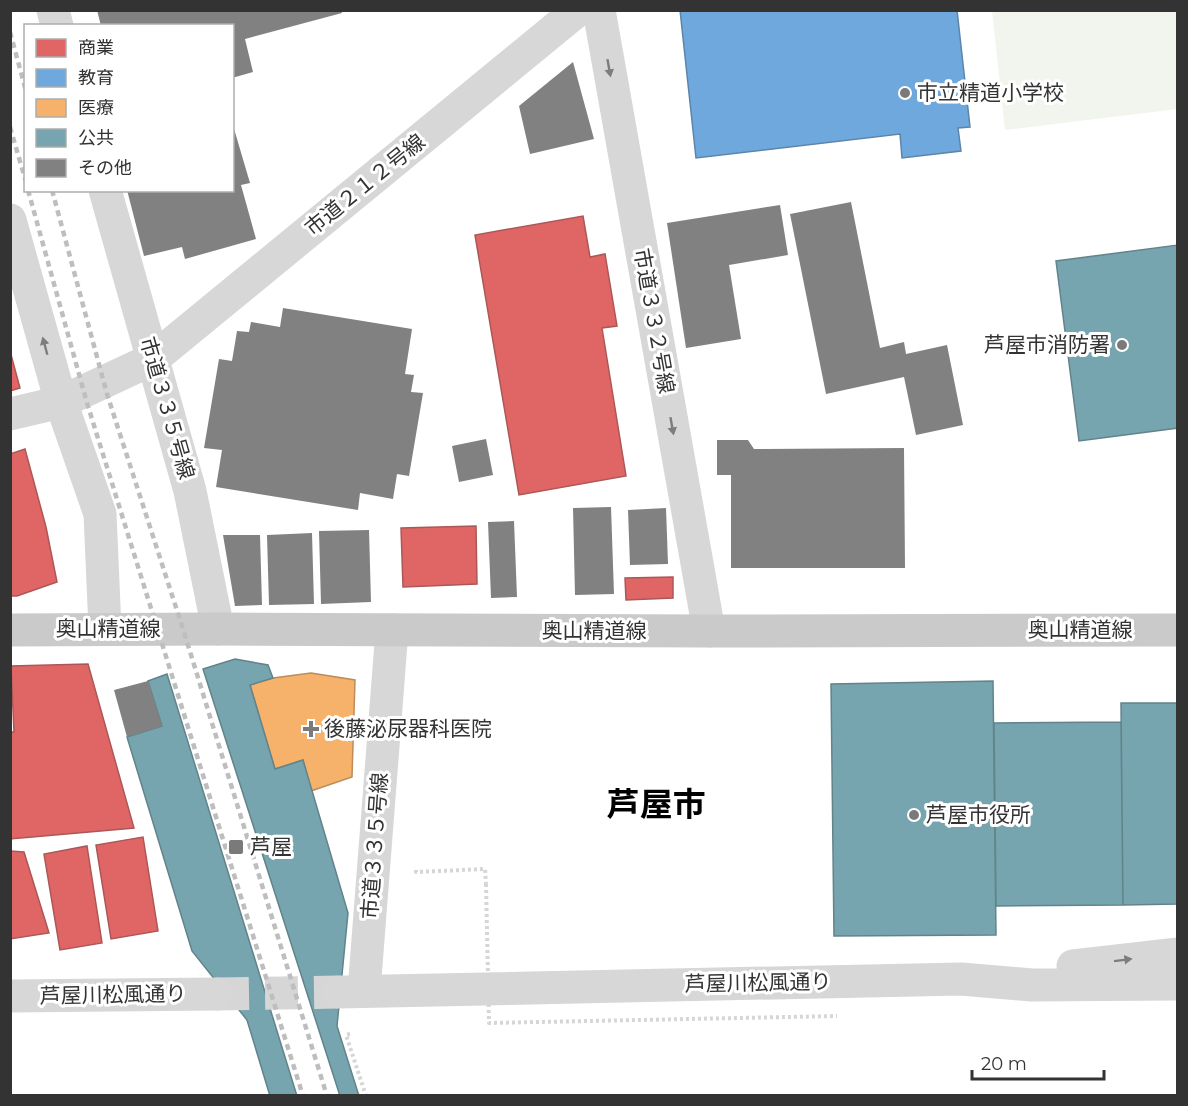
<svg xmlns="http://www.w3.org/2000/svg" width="1188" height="1106" font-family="Montserrat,'Noto Sans JP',sans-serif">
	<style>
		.green { fill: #f1f5ed }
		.shops { fill: #e06666; stroke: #ac5757; stroke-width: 1.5 }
		.schools { fill: #6fa8dc; stroke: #5d85a9; stroke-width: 1.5 }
		.health { fill: #f6b26b; stroke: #bc8c5a; stroke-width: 1.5 }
		.public { fill: #76a5af; stroke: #62838a; stroke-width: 1.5 }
		.building { fill: #818181 }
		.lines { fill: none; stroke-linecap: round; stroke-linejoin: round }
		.minor-tunnel { stroke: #d6d6d6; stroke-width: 33; stroke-dasharray: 33 16; stroke-linecap: butt }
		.path { stroke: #d6d6d6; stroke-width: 4; stroke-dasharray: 3 3; stroke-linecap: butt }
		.minor { stroke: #d7d7d7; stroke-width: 33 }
		.major { stroke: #cacaca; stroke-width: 33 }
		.rail { stroke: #bebebe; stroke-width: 4.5; stroke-dasharray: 6 4.5; stroke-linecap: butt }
		.path-bridge { stroke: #d6d6d6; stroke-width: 4; stroke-dasharray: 3 3; stroke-linecap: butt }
		.oneway { fill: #7d7d7d }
		.poi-dot { fill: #7a7a7a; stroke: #fff; stroke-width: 2 }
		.labels { text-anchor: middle; stroke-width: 6; stroke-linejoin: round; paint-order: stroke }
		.poi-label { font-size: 21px; fill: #333; stroke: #fff; text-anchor: start }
		.street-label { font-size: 21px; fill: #333; stroke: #fff }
		.town-label { font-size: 33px; font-weight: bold; fill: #000; stroke: #fff }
	</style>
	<rect width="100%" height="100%" fill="#fff"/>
	<path class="green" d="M992,11H1177V109L1005,130Z"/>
	<path class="shops" d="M583,216L590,257L605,254L617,326L602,328L626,476L519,495L475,235Z
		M10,351L20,388L10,391Z
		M25,449L46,527L57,582L17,596H10V454Z
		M476,526L477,584L403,587L401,528Z
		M673,577V598L626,600L625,578Z
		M88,664L134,828L10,839V732H14L11,666Z
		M143,837L158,931L111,939L96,845Z
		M87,846L102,943L60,950L44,854Z
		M10,851L24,852L49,933L10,939Z"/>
	<path class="schools" d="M680,10H957L970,127L958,128L961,151L902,158L900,134L696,158Z"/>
	<path class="health" d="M311,673L355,680L352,777L311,791L303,760L275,769L250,685L273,678Z"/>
	<path class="public" d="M1178,245V428L1079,441L1056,261Z
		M235,659L268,665L273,678L250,685L275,769L303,760L348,913L337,1026L359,1096H340L203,669Z
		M167,674L297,1096H270L247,1020L192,951L127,737L162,726L148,681Z
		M993,681L996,935L834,936L831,684Z
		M1121,703H1178V904L1123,905Z
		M1121,722L1123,905L996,906L994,723Z"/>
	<path class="building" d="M97,10H341L342,13L245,39L253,72L232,78V26H101Z
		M573,62L594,139L530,154L519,106Z
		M232,122L250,183L241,185L256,239L185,259L182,247L144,256L127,190H232Z
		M851,202L880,348L904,342L906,354L947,345L963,425L916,435L904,377L826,394L790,214Z
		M780,205L788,255L729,265L741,339L686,348L667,223Z
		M283,308L412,329L405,374L414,375L411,392L423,393L409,476L397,474L393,499L360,493L358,510L216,487L222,450L204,448L219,359L232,361L237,331L249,332L251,322L280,327Z
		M486,439L493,475L459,482L452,446Z
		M717,440H748L754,449L904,448L905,568H731V475H717Z
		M611,507L614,594L575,595L573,508Z
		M666,508L668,564L630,565L628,510Z
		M514,521L517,597L491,598L488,522Z
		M369,530L371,602L321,604L319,531Z
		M312,533L314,604L269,605L267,535Z
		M223,535H260L262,605L235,606Z
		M148,681L162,726L127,737L114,690Z"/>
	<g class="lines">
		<path class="minor-tunnel" d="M216,994L338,992"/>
		<path class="path" d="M416,870V872L485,869L486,884
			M350,1034L346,1035L366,1096"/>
		<path class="minor" d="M53,10L57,26
			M599,10L709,631
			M105,190L190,491L218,629
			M10,220L61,402L100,514L105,629
			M10,414L61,402L153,359L578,10
			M1073,966L1178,954
			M364,991L392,630
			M338,992L961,979L1032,985L1178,984
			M10,996L216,994"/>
		<path class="major" d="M10,630L218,629L709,631L1178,630"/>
		<path class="rail" d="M10,32L26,91
			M10,127L26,182
			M28,190L87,403L303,1096
			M52,190L107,394L183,629L327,1096"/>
		<path class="path-bridge" d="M486,884L489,1023L837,1016"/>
	</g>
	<defs><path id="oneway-solid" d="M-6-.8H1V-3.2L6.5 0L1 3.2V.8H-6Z" transform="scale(1.5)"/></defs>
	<g class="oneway">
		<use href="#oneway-solid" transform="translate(609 68) rotate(80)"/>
		<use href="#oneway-solid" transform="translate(45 346) rotate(-105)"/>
		<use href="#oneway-solid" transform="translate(672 426) rotate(80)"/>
		<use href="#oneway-solid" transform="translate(1123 960) rotate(-7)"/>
	</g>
	<g class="poi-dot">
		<circle cx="905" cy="93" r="6"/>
		<circle cx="1122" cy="345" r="6"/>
		<path d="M308 720h6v6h6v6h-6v6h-6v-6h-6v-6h6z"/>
		<circle cx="914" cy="815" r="6"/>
		<rect x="228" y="839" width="16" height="16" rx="3"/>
	</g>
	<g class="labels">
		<g class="poi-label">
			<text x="917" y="100">市立精道小学校</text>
			<text x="1110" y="352" text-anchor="end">芦屋市消防署</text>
			<text x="324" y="736">後藤泌尿器科医院</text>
			<text x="926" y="822">芦屋市役所</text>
			<text x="250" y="854">芦屋</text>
		</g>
		<g class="street-label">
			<text transform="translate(365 185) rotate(-39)" y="7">市道２１２号線</text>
			<text transform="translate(654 321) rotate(80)" y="7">市道３３２号線</text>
			<text transform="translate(167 408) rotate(74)" y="7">市道３３５号線</text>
			<text x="108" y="636">奥山精道線</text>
			<text x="1080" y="637">奥山精道線</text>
			<text x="594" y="638">奥山精道線</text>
			<text transform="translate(375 846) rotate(-86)" y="7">市道３３５号線</text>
			<text transform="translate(758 983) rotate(-1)" y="7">芦屋川松風通り</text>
			<text transform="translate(113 995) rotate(-1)" y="7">芦屋川松風通り</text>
		</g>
		<g class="town-label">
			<text x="656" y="816">芦屋市</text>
		</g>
	</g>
	<rect width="1188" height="1106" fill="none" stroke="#333333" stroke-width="24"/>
	<rect x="24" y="24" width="210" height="168" fill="#ffffff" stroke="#adadad" stroke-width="1.5"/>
	<rect x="36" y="39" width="30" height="18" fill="#e06666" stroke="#adadad" stroke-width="1.5"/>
	<text x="78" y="54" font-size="18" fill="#333333">商業</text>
	<rect x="36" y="69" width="30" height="18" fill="#6fa8dc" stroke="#adadad" stroke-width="1.5"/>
	<text x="78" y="84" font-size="18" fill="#333333">教育</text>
	<rect x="36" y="99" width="30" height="18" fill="#f6b26b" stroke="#adadad" stroke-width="1.5"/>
	<text x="78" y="114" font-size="18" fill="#333333">医療</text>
	<rect x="36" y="129" width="30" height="18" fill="#76a5af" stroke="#adadad" stroke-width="1.5"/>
	<text x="78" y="144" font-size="18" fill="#333333">公共</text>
	<rect x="36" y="159" width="30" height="18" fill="#818181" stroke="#adadad" stroke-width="1.5"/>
	<text x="78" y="174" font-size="18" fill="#333333">その他</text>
	<path d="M972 1070v9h132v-9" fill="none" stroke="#333333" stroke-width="3"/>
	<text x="981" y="1070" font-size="18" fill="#333333" stroke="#ffffff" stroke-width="4.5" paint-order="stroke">20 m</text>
</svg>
